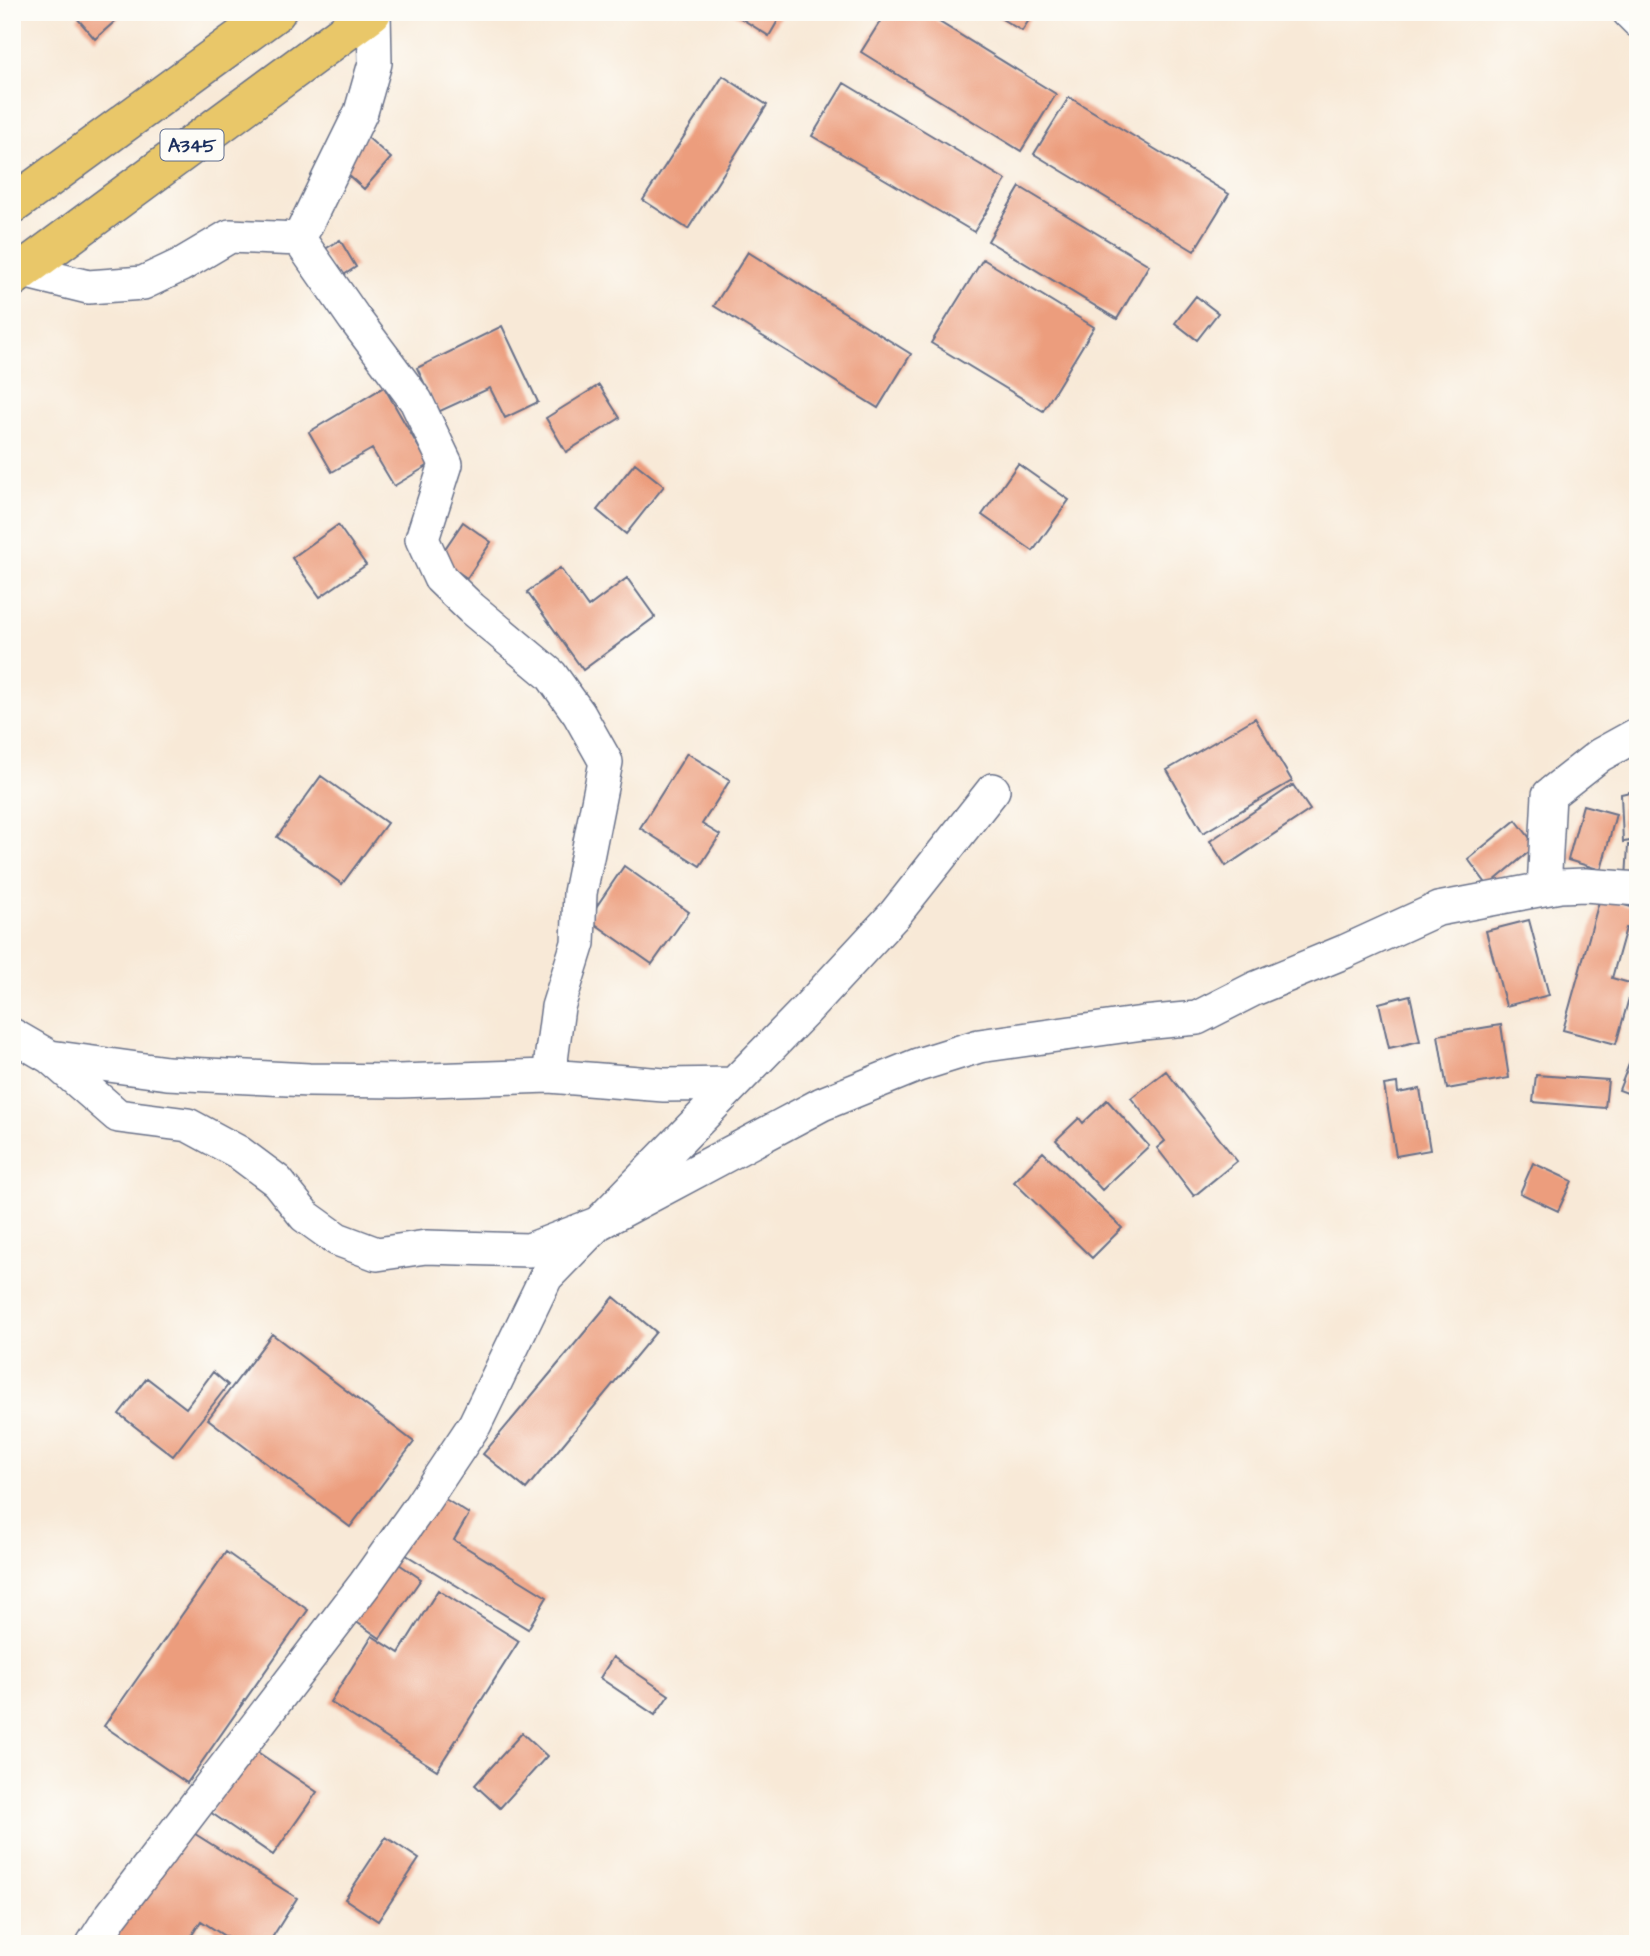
<svg xmlns="http://www.w3.org/2000/svg" width="1650" height="1956" font-family="'Architects Daughter',sans-serif">
	<style>
		.building { fill: #ec9d7d }
		.lines { fill: none; stroke-linecap: round; stroke-linejoin: round }
		.street-casing { stroke: #687088; stroke-width: 36 }
		.highway-casing { stroke: #687088; stroke-width: 41 }
		.street { stroke: #fff; stroke-width: 33 }
		.highway { stroke: #e9c769; stroke-width: 38 }
		.labels { text-anchor: middle; stroke-width: 6; stroke-linejoin: round; paint-order: stroke }
		.shield { fill: #fdfcf7; stroke: #5f6c8c; stroke-width: 2 }
		.shield-label { font-size: 19px; font-weight: bold; fill: #1b2f5e }
	</style>
	<rect width="100%" height="100%" fill="#fdfcf7"/>
	<filter id="ink" filterUnits="userSpaceOnUse"><feTurbulence type="fractalNoise" baseFrequency=".0143" numOctaves="2"/><feDisplacementMap in="SourceGraphic" scale="14" xChannelSelector="R" yChannelSelector="G"/><feConvolveMatrix kernelMatrix="1 2 1 2 8 2 1 2 1" color-interpolation-filters="sRGB"/></filter>
	<filter id="wash" filterUnits="userSpaceOnUse"><feTurbulence type="fractalNoise" baseFrequency=".00686" numOctaves="4" result="noise"/><feDisplacementMap in="SourceGraphic" scale="28" xChannelSelector="R" yChannelSelector="G"/><feGaussianBlur stdDeviation="1.57" result="paint"/><feColorMatrix in="noise" values="0 0 0 0 0 0 0 0 0 0 0 0 0 0 0 0 0 1.4 0 .05"/><feComposite in="paint" operator="in"/></filter>
	<g filter="url(#wash)">
		<rect width="100%" height="100%" fill="#f8e9d7"/>
		<g id="blocks">
			<path class="building" d="M84,12H120L122,15L95,39L77,18Z
				M731,12H783L769,36Z
				M886,12H923L1056,94L1021,151L861,52Z
				M990,12H1034L1022,31Z
				M723,76L767,105L688,229L643,200Z
				M844,83L1006,180L974,232L812,136Z
				M1069,97L1229,194L1194,251L1034,154Z
				M366,136L391,158L364,189L338,166Z
				M1020,187L1149,265L1117,319L988,241Z
				M340,240L356,267L339,278L322,251Z
				M748,252L911,354L878,408L714,306Z
				M983,259L1094,327L1043,411L931,343Z
				M1196,296L1218,313L1197,340L1175,323Z
				M502,326L538,402L505,418L490,388L438,412L417,368Z
				M599,385L620,418L566,452L546,418Z
				M384,387L429,465L394,486L372,449L332,472L309,432Z
				M635,463L664,486L626,534L597,510Z
				M1018,464L1069,500L1033,551L982,515Z
				M463,522L491,542L467,578L438,559Z
				M338,525L366,565L320,597L292,558Z
				M560,568L588,607L627,578L655,617L583,670L527,592Z
				M1255,718L1292,781L1203,833L1167,770Z
				M687,753L730,780L702,824L720,835L700,866L640,828Z
				M321,776L387,823L342,884L277,837Z
				M1293,785L1310,810L1226,866L1210,841Z
				M1638,790V840L1623,842L1621,794Z
				M1583,805L1616,814L1601,870L1568,860Z
				M1516,820L1536,846L1488,886L1468,859Z
				M1628,845L1638,846V879H1626Z
				M624,866L689,912L652,964L588,919Z
				M1600,898L1638,909V931L1626,928L1612,978L1633,984L1616,1044L1563,1030Z
				M1529,920L1549,995L1506,1006L1486,931Z
				M1410,995L1420,1041L1389,1048L1379,1003Z
				M1501,1025L1509,1078L1447,1089L1438,1035Z
				M1638,1041V1097L1619,1090Z
				M1166,1071L1237,1161L1194,1196L1157,1148L1165,1141L1131,1098Z
				M1536,1075L1608,1080L1605,1108L1533,1102Z
				M1397,1083L1398,1093L1420,1089L1430,1150L1396,1156L1384,1085Z
				M1107,1100L1149,1146L1102,1190L1056,1140L1079,1118L1083,1123Z
				M1043,1152L1122,1228L1092,1258L1014,1182Z
				M1533,1163L1572,1181L1558,1211L1520,1193Z
				M614,1297L656,1332L526,1489L483,1454Z
				M272,1334L414,1442L350,1527L208,1419Z
				M213,1372L228,1385L173,1456L119,1414L147,1378L186,1408Z
				M434,1492L469,1514L454,1540L547,1597L528,1629L398,1550Z
				M226,1552L308,1610L187,1783L104,1726Z
				M393,1560L421,1579L380,1638L352,1619Z
				M438,1590L519,1641L437,1770L330,1702L372,1636L399,1653Z
				M613,1657L669,1695L655,1715L600,1678Z
				M522,1733L547,1756L500,1808L475,1785Z
				M253,1749L317,1792L273,1855L210,1812Z
				M184,1827L297,1898L268,1944H237L201,1921L186,1944H110Z
				M386,1837L419,1859L378,1921L345,1899Z"/>
		</g>
	</g>
	<g filter="url(#ink)">
		<use href="#blocks" fill-opacity="0" stroke="#687088" stroke-width="2"/>
		<g class="lines">
			<g class="street-casing">
				<path id="street" d="M1629,12L1638,21
					M299,239L354,318L416,401L446,464L422,539L440,578L471,608L551,675L579,714L606,762L580,893L578,943L558,1007L549,1076
					M299,239L361,112L375,63L374,12
					M23,271L88,287L143,283L181,265L230,236L299,239
					M1544,889L1549,795L1600,755L1638,734
					M12,1035L50,1057L118,1116L188,1125L238,1152L277,1181L305,1216L337,1239L377,1254L426,1247L529,1250L599,1223L822,1104L918,1065L979,1046L1143,1023L1197,1018L1254,989L1346,951L1438,909L1560,886L1585,885L1638,889
					M50,1057L167,1073L309,1080L399,1081L549,1076L664,1085L734,1084
					M93,1944L111,1916L365,1584L421,1505L475,1424L546,1277L805,1011L895,914L993,790"/>
			</g>
			<g class="highway-casing">
				<path id="highway" d="M12,205L276,12
					M12,278L372,12"/>
			</g>
			<use href="#street" class="street"/>
			<use href="#highway" class="highway"/>
		</g>
	</g>
	<g class="labels">
		<rect class="shield" x="160.5" y="129.5" width="63" height="31" rx="5"/>
		<g class="shield-label">
			<text x="192" y="152">A345</text>
		</g>
	</g>
	<rect width="1650" height="1956" fill="none" stroke="#fdfcf7" stroke-width="42"/>
</svg>
